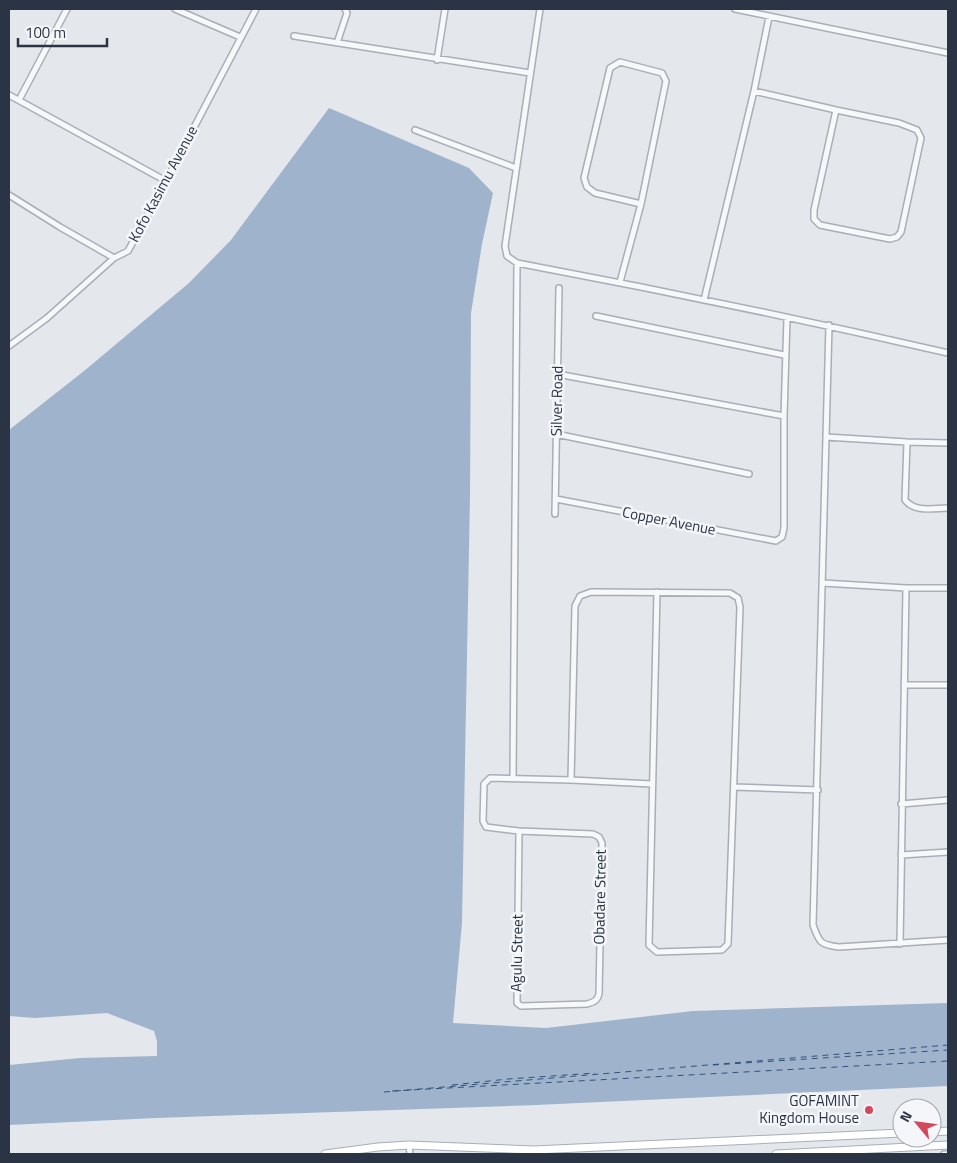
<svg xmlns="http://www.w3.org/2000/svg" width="957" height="1163" font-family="'Titillium Web',sans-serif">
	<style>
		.water { fill: #9fb4cc }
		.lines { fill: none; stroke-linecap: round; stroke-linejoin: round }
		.ferry { stroke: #34527a; stroke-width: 1; stroke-dasharray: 6 5; stroke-linecap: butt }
		.street-casing { stroke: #a9aeb7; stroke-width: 8 }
		.secondary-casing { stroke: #a9aeb7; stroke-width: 9 }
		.street { stroke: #f7f8fa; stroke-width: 5 }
		.secondary { stroke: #fff; stroke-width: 7 }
		.poi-dot { fill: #d1495b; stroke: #f4f6f9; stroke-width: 2 }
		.labels { text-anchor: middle; stroke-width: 5; stroke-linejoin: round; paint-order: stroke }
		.street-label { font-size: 15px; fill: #2b3445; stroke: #f4f6f9 }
		.poi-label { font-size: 15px; fill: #2b3445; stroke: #f4f6f9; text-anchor: end }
	</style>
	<rect width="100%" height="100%" fill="#e4e7ec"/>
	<path class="water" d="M329,108L469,168L493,193L482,244L471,313L470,495L462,923L453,1023L546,1028L693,1011L948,1003V1086L536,1105L156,1118L9,1125V1065L80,1058L157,1056V1041L154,1031L107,1013L35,1018L9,1016V430L84,371L189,283L231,240Z"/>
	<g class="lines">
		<path class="ferry" d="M713,1065L948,1050
			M452,1085L508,1079L595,1073
			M392,1091L948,1061
			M384,1092L948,1045"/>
		<g class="street-casing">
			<path id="street" d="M175,9L240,37
				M540,9L505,246L507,256L517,263C661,290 805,320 948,353
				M735,9L948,53
				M294,36L530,73
				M337,43L347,13L345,9
				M437,60L445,9
				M754,91L836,110
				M9,95L166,181
				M19,100L67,9
				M836,110L899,123L917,130L921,138L901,232L897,237L890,239L820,225L814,219V210Z
				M415,130L516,168
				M9,195L60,227L114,258
				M620,282L641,204L666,81L662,73L620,62L610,68L584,178L587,187L595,193L641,204
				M704,300L754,91L769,17
				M596,316L784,355
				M829,325L813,925C819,942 820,945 839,947L948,940
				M9,346L47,318L114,258L128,251L166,181L256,9
				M557,374L784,416
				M556,434L749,474
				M826,437L907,442L948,443
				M907,442L905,500C915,513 934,508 948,508
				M556,499L776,541L782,537L784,528V416L787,318
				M555,514L559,288
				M823,583L906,588H948
				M904,685H948
				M513,778L517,263
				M571,780L575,606L580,596L591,592L730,593L738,598L740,607L728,944L722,950L657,952L649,945L657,592
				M734,787L818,790
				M901,804L948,800
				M519,831L517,1003L521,1006L587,1004C594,1002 597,1001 599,994L602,843L599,837L593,834L519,831L486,827L483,821L484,784L490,778L571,780L652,784
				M901,855L948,852
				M900,944L906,588
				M409,1145L410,1154
				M944,1154H948"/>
		</g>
		<g class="secondary-casing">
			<path id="secondary" d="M932,1132L948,1131
				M325,1154L378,1147L409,1145L534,1150L902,1133
				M776,1154L948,1145"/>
		</g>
		<use href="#street" class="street"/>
		<use href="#secondary" class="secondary"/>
	</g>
	<circle class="poi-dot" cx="869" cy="1110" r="5"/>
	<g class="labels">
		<g class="street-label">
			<text transform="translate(163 184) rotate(-62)" y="5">Kofo Kasimu Avenue</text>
			<text transform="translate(557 401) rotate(-89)" y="5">Silver Road</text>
			<text transform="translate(669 521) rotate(11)" y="5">Copper Avenue</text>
			<text transform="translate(600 897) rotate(-89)" y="5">Obadare Street</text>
			<text transform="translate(517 953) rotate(-89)" y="5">Agulu Street</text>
		</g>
		<g class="poi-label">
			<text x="859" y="1106">GOFAMINT<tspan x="859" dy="17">Kingdom House</tspan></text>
		</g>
	</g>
	<rect width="957" height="1163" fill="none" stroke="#2b3445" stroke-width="20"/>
	<g transform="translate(917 1123) rotate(299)"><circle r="24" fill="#f4f6f9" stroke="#a4a8b1"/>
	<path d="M0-4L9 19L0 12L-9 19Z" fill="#d1495b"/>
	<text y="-8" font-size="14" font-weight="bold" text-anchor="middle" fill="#2b3445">N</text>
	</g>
	<path d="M18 38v8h89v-8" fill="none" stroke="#2b3445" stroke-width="2.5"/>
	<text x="25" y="38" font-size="15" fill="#2b3445" stroke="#f4f6f9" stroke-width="4" paint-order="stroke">100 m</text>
</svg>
